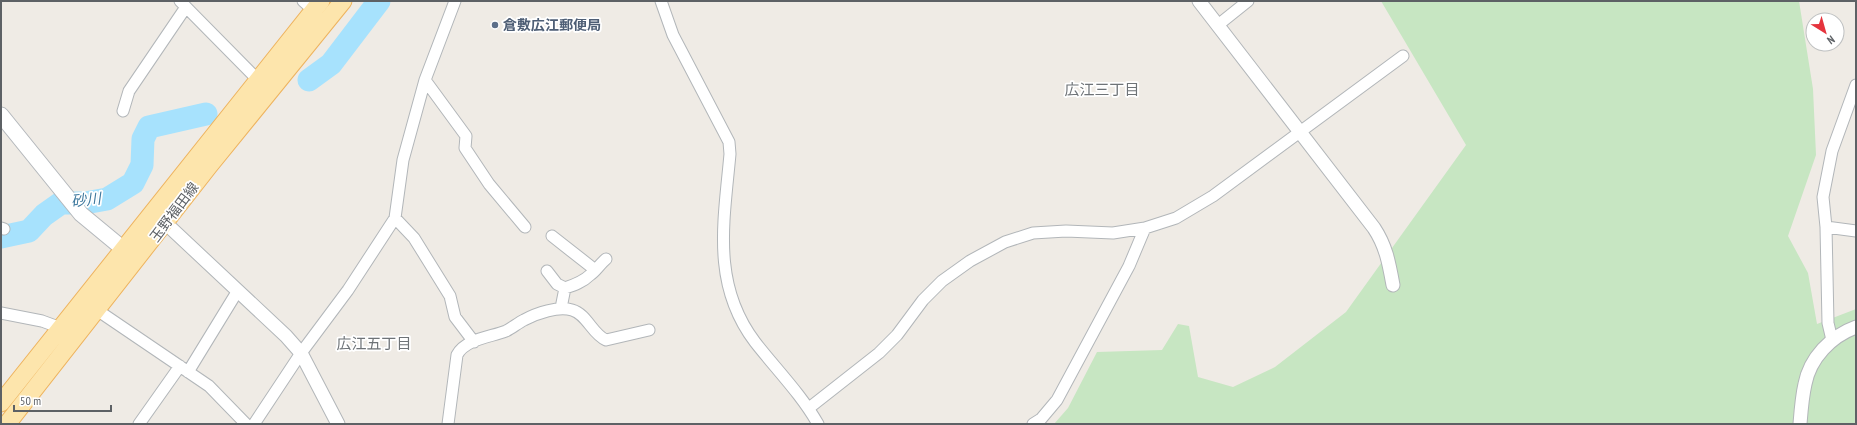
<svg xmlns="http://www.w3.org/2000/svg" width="1857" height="425" font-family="'PT Sans Narrow','Noto Sans JP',sans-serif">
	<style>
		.green { fill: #c7e6c2 }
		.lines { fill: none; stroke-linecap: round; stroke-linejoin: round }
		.river { stroke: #a7e2fd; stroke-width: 23 }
		.minor-casing { stroke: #b2b6b9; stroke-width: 13 }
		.tertiary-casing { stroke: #b2b6b9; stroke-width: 15 }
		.secondary-casing { stroke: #b4b8bc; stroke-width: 17 }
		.primary-casing { stroke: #eeb35e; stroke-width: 19 }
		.minor { stroke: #fff; stroke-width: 11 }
		.tertiary { stroke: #fff; stroke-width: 13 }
		.secondary { stroke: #fff; stroke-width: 15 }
		.primary { stroke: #fde5ac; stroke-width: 17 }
		.service-dot { fill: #5c6f8a; stroke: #fff; stroke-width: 1.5 }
		.labels { text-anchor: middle; stroke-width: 3.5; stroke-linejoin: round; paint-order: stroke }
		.service-label { font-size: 14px; font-weight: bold; fill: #4e5e75; stroke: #fff; text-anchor: start }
		.street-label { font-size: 14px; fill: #5d6165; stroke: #fff }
		.neighbourhood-label { font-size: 15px; fill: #6e7377; stroke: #fff }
		.water-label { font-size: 15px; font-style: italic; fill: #3e799e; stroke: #fff }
	</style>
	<rect width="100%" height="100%" fill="#efebe5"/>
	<path class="green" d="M1381,1H1799L1813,89L1816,155L1788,236L1808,273L1817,324L1856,309V424H1054L1068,408L1097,352L1162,350L1178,324L1189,326L1198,377L1233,387L1275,367L1346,312L1466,145Z"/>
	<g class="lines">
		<path class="river" d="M309,80L331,64L379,1
			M1,237L29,231L44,215L61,203H85L107,199L133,183L142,165L143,139L149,127L206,114"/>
		<g class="minor-casing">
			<path id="minor" d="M180,1L258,80
				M303,1L313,10
				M661,1L673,35L729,142L730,154C724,221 711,284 755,342C776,369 801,394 818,424
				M1218,25L1248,1
				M425,80L466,136L465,148L489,184L525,227
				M123,111L129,91L186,7
				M395,218L414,238L450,296L455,317L474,342
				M1826,227L1856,231
				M1,228L4,229
				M552,236L594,269
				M547,271L557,284L565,288C574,285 583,282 590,275C595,272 600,264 606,259
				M561,308L565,288
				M97,310L209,386L246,424
				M1,313L42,321L61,328
				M1832,340L1828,323L1826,227L1823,197L1832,151L1856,85
				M188,372L237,292
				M809,408L879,353L897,335L923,300L942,281L970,261L1005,242L1033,233L1066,231L1113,233L1145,228L1176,218L1213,196L1403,56
				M139,424L180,366
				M254,424L301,353L348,290L395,218L403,160L425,80L455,1
				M448,424L457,355C465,339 491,337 506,331C512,328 518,323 524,320C537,313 558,306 572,310C587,314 592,334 606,340L649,330
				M1033,424L1041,419L1057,400L1129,266L1145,228"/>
		</g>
		<g class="tertiary-casing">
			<path id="tertiary" d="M1199,1L1374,228C1386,246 1389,263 1393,285
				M159,217L286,336L301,353L338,424
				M1800,424C1801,411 1802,397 1805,384C1810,358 1831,336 1856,327"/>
		</g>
		<g class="secondary-casing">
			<path id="secondary" d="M1,115L81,214L133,257"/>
		</g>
		<g class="primary-casing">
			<path id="primary" d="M1,403L321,1
				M7,424L209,166L343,1"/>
		</g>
		<use href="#minor" class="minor"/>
		<use href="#tertiary" class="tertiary"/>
		<use href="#secondary" class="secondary"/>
		<use href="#primary" class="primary"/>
	</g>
	<circle class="service-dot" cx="495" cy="25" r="4"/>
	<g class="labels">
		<g class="service-label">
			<text x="503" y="30">倉敷広江郵便局</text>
		</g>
		<g class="street-label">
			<text transform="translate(174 212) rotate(-53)" y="5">玉野福田線</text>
		</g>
		<g class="neighbourhood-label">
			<text x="1102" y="95">広江三丁目</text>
			<text x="374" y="349">広江五丁目</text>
		</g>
		<g class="water-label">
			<text transform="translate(86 200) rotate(-6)" y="5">砂川</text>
		</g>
	</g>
	<rect width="1857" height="425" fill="none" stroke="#5d6165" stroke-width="4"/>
	<g transform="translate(1825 32) rotate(143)"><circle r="19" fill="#ffffff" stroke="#bec0c1"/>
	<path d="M0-3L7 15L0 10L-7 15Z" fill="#e5343d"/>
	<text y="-6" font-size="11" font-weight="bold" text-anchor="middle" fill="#5d6165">N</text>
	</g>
	<path d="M14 405v6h97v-6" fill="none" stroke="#5d6165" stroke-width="2"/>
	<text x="20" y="405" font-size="12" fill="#5d6165" stroke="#ffffff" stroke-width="3" paint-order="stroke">50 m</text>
</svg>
